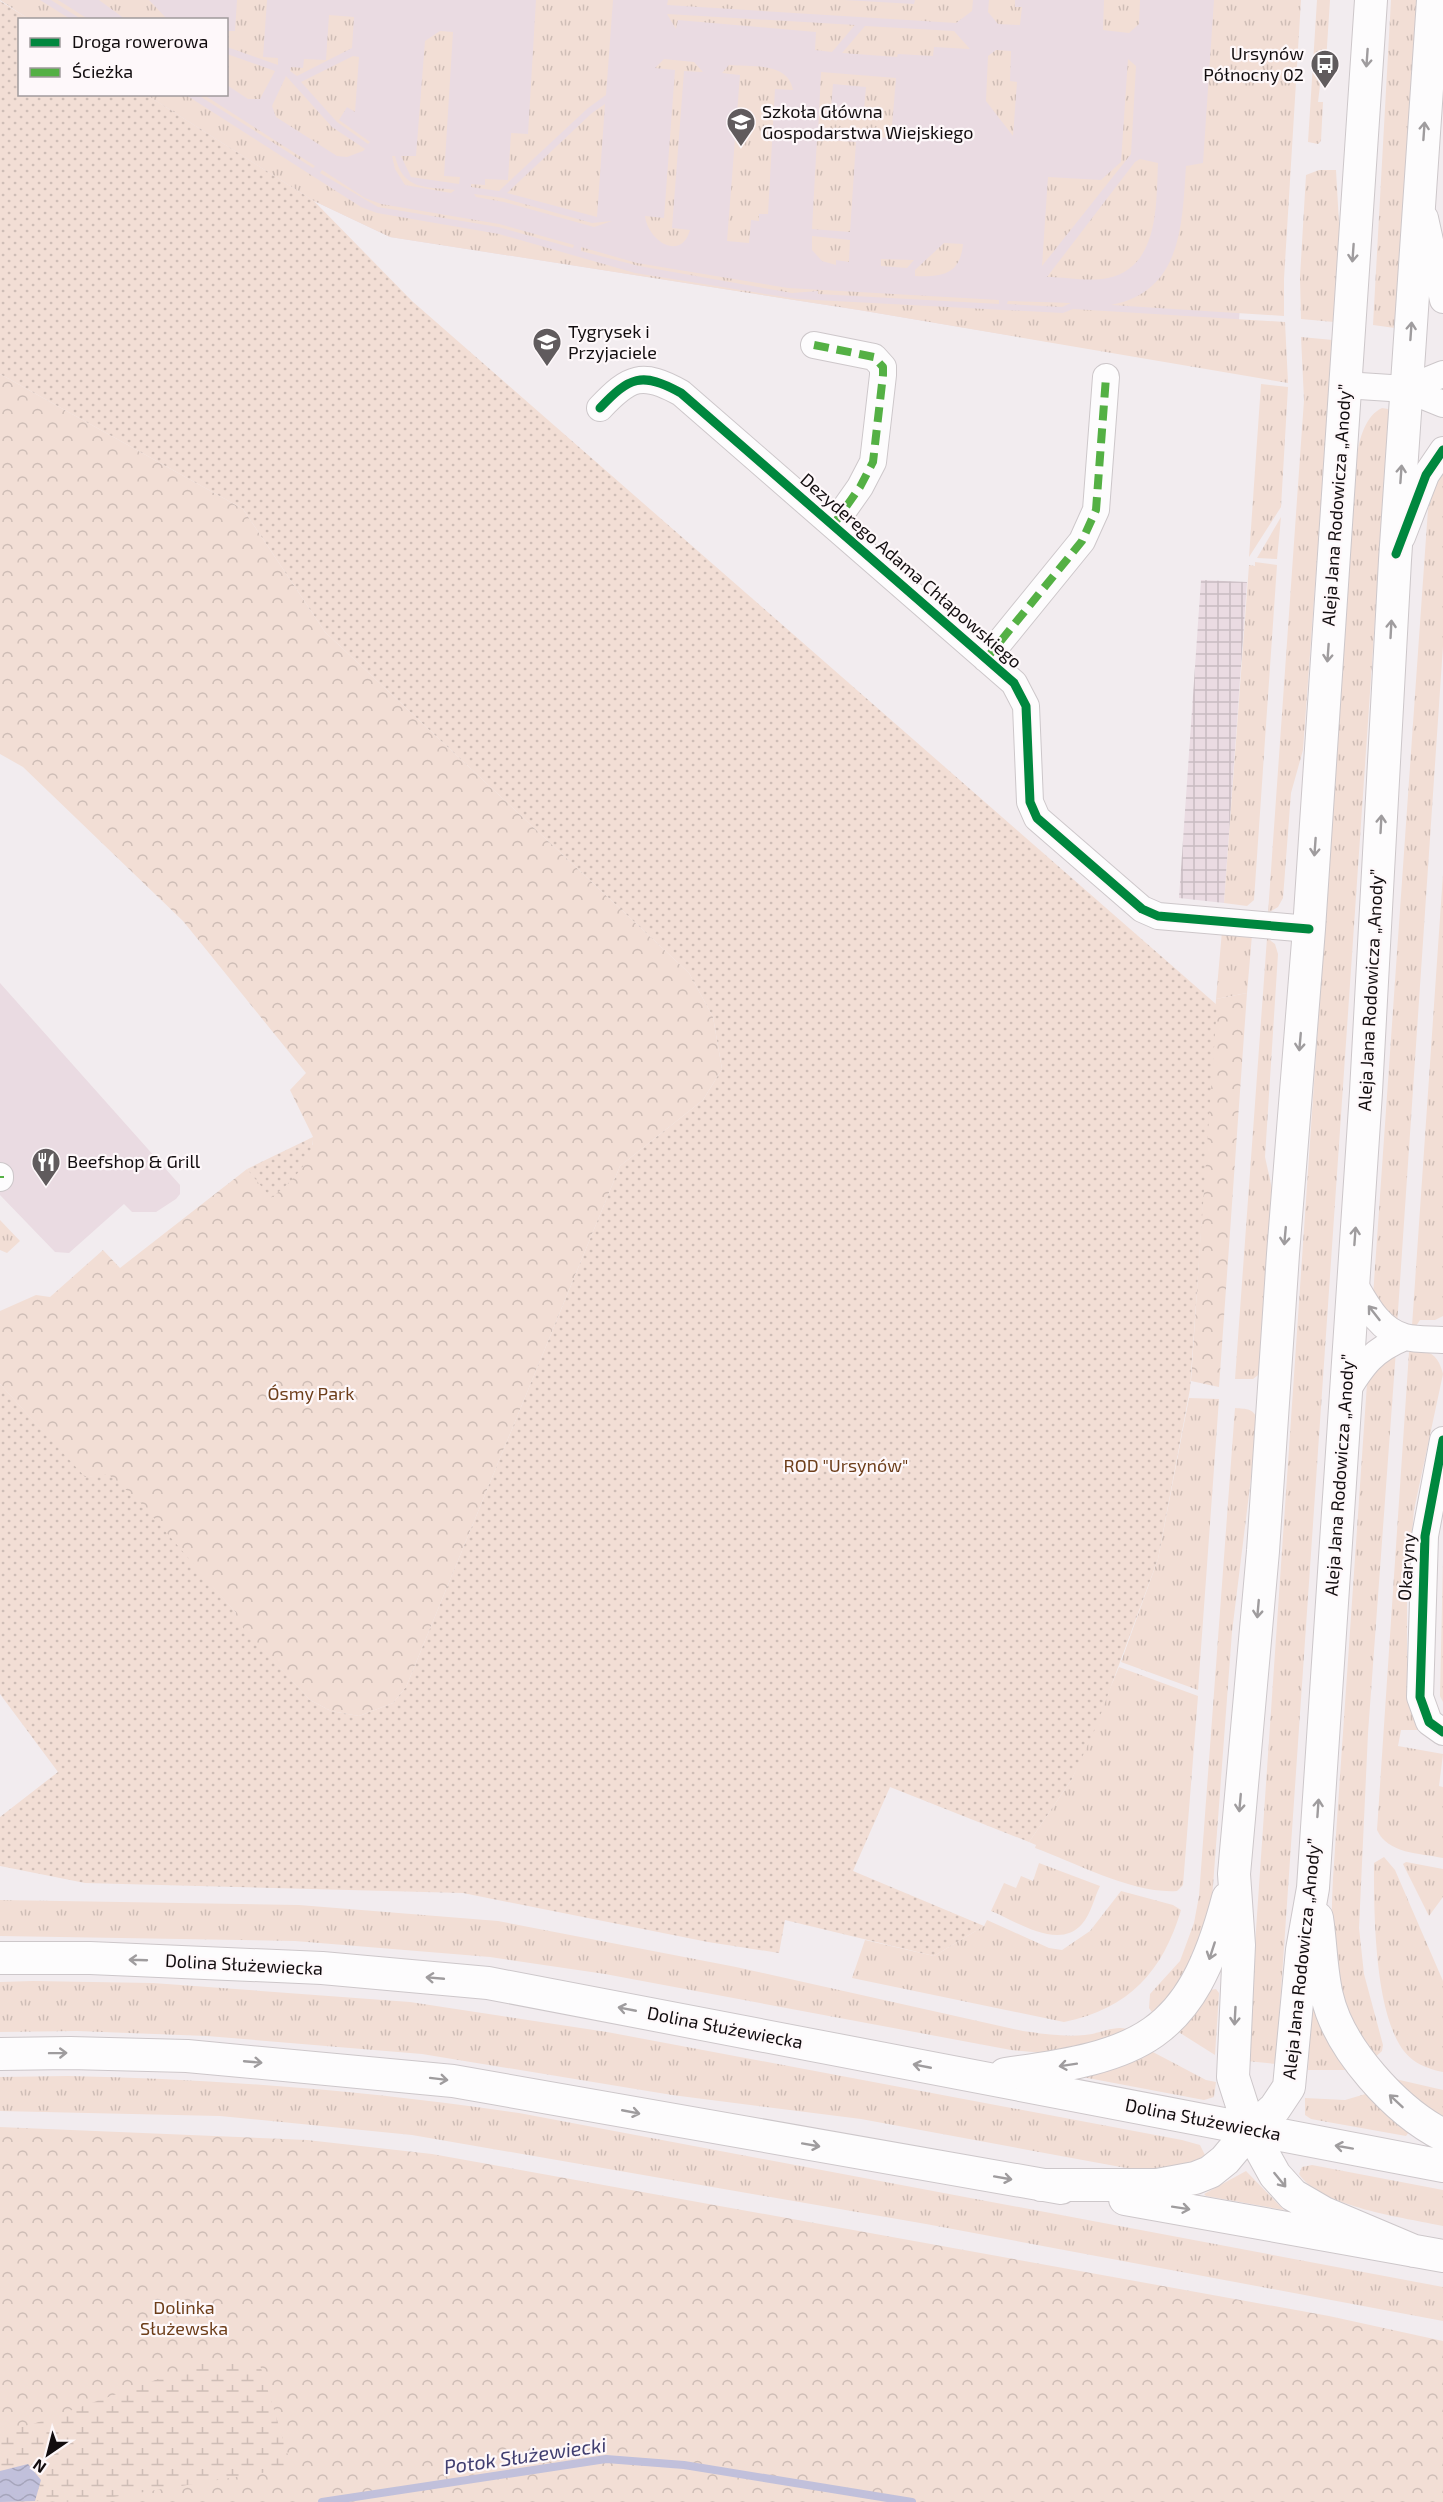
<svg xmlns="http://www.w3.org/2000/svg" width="1443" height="2502" font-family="'Exo 2',sans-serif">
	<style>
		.built { fill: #eadbe2 }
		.industrial { fill: url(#industrial-grid) }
		.grass { fill: url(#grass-tufts); fill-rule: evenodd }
		.forest { fill: url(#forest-crowns) }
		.wetland { fill: url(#wetland-marsh) }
		.garden { fill: url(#garden-dots) }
		.water { fill: url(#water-waves) }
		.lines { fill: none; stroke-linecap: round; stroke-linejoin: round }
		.stream { stroke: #c1c0db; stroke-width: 8 }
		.minor-casing { stroke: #cdc7ca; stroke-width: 28 }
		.major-casing { stroke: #cdc7ca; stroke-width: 34 }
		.minor { stroke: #fdfcfd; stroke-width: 26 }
		.major { stroke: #fdfcfd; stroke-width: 32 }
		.quiet { stroke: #54b044; stroke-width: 8; stroke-dasharray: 15 8; stroke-linecap: butt }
		.cycleway-casing { stroke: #fef8fa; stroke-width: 13 }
		.cycleway { stroke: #00873e; stroke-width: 9 }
		.oneway { stroke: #9f9c9e }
		.labels { text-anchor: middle; stroke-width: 4.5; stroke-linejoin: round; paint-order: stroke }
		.poi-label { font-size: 18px; fill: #120d0f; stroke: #fef8fa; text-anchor: start }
		.street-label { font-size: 18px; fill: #120d0f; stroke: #fef8fa }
		.park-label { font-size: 18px; fill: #6d3e1a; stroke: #fef8fa }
		.water-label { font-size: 20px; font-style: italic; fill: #403e70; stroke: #fef8fa }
	</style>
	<defs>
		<pattern id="industrial-grid" width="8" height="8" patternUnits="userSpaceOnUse" patternTransform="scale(1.5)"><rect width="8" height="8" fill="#eadbe2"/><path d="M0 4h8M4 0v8" fill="none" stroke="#c8bbc1"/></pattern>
		<pattern id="grass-tufts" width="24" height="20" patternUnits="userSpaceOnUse" patternTransform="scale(1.5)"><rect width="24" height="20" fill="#f2ded5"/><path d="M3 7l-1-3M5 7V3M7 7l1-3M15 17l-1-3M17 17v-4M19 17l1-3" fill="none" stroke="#cebdb6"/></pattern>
		<pattern id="forest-crowns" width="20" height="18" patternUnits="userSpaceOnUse" patternTransform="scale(1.5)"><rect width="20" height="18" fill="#f2ded5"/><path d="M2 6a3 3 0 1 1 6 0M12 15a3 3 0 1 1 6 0" fill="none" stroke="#cebdb6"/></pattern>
		<pattern id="wetland-marsh" width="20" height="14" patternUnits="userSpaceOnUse" patternTransform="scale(1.5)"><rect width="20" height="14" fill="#f2ded5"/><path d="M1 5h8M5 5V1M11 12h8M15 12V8" fill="none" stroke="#cebdb6"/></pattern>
		<pattern id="garden-dots" width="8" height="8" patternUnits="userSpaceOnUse" patternTransform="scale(1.5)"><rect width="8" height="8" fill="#f2ded5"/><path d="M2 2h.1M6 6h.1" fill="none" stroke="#cebdb6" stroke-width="1.8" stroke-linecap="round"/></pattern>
		<pattern id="water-waves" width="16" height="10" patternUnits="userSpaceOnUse" patternTransform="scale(1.5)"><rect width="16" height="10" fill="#c1c0db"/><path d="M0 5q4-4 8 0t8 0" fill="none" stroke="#a5a4bb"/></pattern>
	</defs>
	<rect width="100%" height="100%" fill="#f2ecef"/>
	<path class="built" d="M0,0H1263L1235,373L859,310L390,237L314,201L147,95L226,94V20L29,19Z
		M0,983L180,1185V1194L176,1199L156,1212H132L124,1204L69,1253L55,1252L0,1195Z"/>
	<path class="industrial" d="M1201,580L1247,582L1224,903L1179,898Z"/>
	<path class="grass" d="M0,0H40L70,19H29Z
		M51,0H58L88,19H81Z
		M99,0H149L167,19H125Z
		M237,0H267L263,57L278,58V65L227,47V31H235Z
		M536,0H613L606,95L588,108L499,191L471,187V184L485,185V179L508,180L511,133L528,134Z
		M668,0H844L914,4L915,0H973L972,11L956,23L667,5Z
		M989,0H1015V7H1022L1020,25L998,24L988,12Z
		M1104,0H1140L1139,24L1129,33L1103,30Z
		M1214,0H1301L1284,279V316L1111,305C1183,291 1182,223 1186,166L1203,163Z
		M1317,0H1330L1325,77H1321L1318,102H1323L1321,141L1318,144L1308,142Z
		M1391,0H1417L1395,328L1373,325Z
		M667,14L855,25L832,52L815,50L816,32L678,20L676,29Z
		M329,15L354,17L352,48L297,76L290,71L291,67L303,68L304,59L326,60Z
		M865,26L954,31L970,49L934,47L933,56L898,54L897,57L842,53Z
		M440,31L453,32L444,176L460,177L459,184L411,177L401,156H416L425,41Z
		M996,50L1011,51L1010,81L1017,82L1013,136L986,101L988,56Z
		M227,54L275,71L260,99H248L227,85Z
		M353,56L359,57L355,112L347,107L339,120L370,142L368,144L337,122L301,82Z
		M664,59L694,62L703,72L684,71L672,228L690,230C681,262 648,241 645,216L664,218L675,70L655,68Z
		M1128,59L1136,66L1131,154L1042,266L1048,177L1101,180L1121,162Z
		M729,65C752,67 788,62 793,90L775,89L768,214H759V221L751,220L749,243L727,241L740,75L722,73Z
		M821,72L896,78L891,138L818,134ZM833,84L866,87L864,110L831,108Z
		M286,76L332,127L365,149L363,151L347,157L337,156L276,117L272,106Z
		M147,95H186L361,207L377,213L499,234L635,273L797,299L1063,313L1073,309L1285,322L1288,383L859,310L390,237L314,201Z
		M198,95H204L315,166L313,168Z
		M605,104L597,217L507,193L592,113Z
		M817,139L856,142L850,232L812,229Z
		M392,156H395C403,191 425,186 455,190L451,193L405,185L395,169Z
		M1140,159L1158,163C1156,202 1160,267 1108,278C1089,282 1066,277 1047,277L1135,162Z
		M322,170L365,198L381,204L499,224L574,245L573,248L498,227L378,207L320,173Z
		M1319,170H1336L1340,241L1334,322L1301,319L1300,277L1306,175Z
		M474,194L503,198L592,223L612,221L594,227L504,202L476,197Z
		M812,236L850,240L849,262L836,260V265L822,261L812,250Z
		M944,243L963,244C960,275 942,277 915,276V270Z
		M581,247L637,263L788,288L999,300V304L818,294V291L792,293L639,266L581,251Z
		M881,259L914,260L907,268L881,266Z
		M1008,301L1071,303L1062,307L1007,304Z
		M1301,337L1333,340L1303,750L1291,793L1283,898L1278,907L1268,913L1304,400Z
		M1261,384L1288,387L1281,507L1249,557Z
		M1382,408L1388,409L1389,415L1276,2064L1247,2061L1357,456C1359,439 1366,415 1382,408Z
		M1443,464V646L1397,1326L1373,1296L1428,509Z
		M1281,517L1277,559L1257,558Z
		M1255,562L1277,565L1254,900L1247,906L1224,903L1249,565L1255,566Z
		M1443,874V1316L1435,1320H1420L1416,1326H1412Z
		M1222,931L1252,935L1247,993L1216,999Z
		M1267,938L1275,944L1278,954L1265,1157L1273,1193L1262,1372L1253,1379H1235Z
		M0,1220L20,1241L7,1253L0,1250Z
		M1396,1350L1368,1733L1359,1928L1364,1974L1383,2045L1382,2051L1373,2059C1364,2044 1353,2027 1346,2011C1329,1969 1331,1922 1333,1878L1368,1369Z
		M1425,1351C1436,1355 1440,1362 1443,1374L1414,1510L1407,1592V1694L1418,1730H1401L1398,1746L1443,1754L1439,1786L1443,1787V1858C1419,1853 1388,1854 1377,1830L1409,1352Z
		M1189,1398L1219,1399L1198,1690L1121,1662L1158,1559Z
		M1235,1408C1247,1409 1254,1408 1258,1421L1232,1632L1212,1899L1194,1964L1154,2015L1149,2008L1150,1994L1180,1961L1194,1923L1199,1896Z
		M1443,1559V1702L1440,1696Z
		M1119,1667L1198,1696L1183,1885L1177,1891C1133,1894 1076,1863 1035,1848L1036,1845L1029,1842L1072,1779Z
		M1384,1857L1395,1870L1443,1981V2072C1433,2070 1421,2066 1413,2060C1373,2031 1374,1908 1374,1863Z
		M1406,1862L1443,1869V1897L1429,1916L1403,1864Z
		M1039,1863L1100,1886C1094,1898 1091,1914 1082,1924C1059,1951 1016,1921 991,1911L1004,1883L1016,1888L1021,1876L1033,1881Z
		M1121,1891L1173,1905L1181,1910C1163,1971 1129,2009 1064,2022L852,1978L865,1940L934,1956L984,1926L987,1920L1049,1948L1062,1950L1090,1931Z
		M0,1900L299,1905L498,1921L736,1967L1023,2031C1044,2034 1064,2037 1085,2035C1100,2034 1118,2023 1132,2031L1055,2054L1011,2050L605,1974L490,1957L295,1941L0,1936Z
		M33,1981L153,1983L410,2002L607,2032L1182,2140L1200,2145L1205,2155L1191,2164L1137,2170L861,2119L672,2095L422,2054L207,2036L77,2031L0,2032V1982Z
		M1216,1989L1219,1993L1215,2055L1177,2031L1210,1990Z
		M1312,1997L1351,2070H1308Z
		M1151,2051L1206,2080L1216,2082L1214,2097L1204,2100L1077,2076Z
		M68,2076C219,2079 369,2091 519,2113L1443,2287V2321L926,2224L412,2135L220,2116L0,2111V2077Z
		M1391,2078L1443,2090V2122Z
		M1369,2093L1409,2132L1406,2136L1311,2119L1305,2115V2098L1345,2100Z
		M1312,2165L1443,2190V2226C1406,2218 1320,2207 1299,2174L1302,2167Z
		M1246,2171L1284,2210L1206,2196L1204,2194Z"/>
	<path class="forest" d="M0,374L243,509L325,632L689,973L713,1017L722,1069L703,1100L620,1166L406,1687L393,1703L359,1716L331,1711L310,1700L231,1616L236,1613L212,1586L93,1476L85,1478L0,1384V1311L36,1295L50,1297L103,1250L120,1268L247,1169L272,1197L313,1144V1137L290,1090L306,1073L183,921L23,767L0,754Z
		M1247,993L1219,1387L1191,1381L1216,999Z
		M0,2127L307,2140L432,2154L1329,2316L1443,2341V2502H0Z"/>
	<path class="wetland" d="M203,2363L260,2365L292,2468L83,2502L35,2501L41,2480L8,2467L0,2471V2432L33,2424Z"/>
	<path class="garden" d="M0,1L29,19L20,20V94L147,95L314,201L412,301L1217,1005L1190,1389L1158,1559L1096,1727L1072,1779L1029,1842L890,1787L853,1871L984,1926L934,1956L785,1920L779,1953L708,1942L463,1893L85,1883L0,1866V1817L58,1772L0,1694V1384L85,1477L108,1474L139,1501L236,1613L232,1616L310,1700L331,1711L359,1716L393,1703L406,1687L620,1166L703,1100L722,1069L713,1017L689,973L325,632L243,509L0,374Z
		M313,1137C314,1161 289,1184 271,1198L247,1169Z"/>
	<path class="water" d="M28,2464L41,2480L35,2501L0,2502V2471Z"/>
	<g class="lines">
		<path class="stream" d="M322,2502L606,2459L684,2465L912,2502"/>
		<g class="minor-casing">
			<path id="minor" d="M1425,218L1443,300
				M814,345L874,357L883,367V375L873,462L860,487L834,524
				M1344,385L1406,389L1443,404
				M1406,389L1443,374
				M600,408C629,377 642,371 681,393L1014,683L1026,706L1030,802L1037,818L1142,909L1158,916L1309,929
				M1402,537L1426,475L1443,450
				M986,659L1082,541L1096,510L1106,377
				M0,1176V1178
				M1352,1280C1365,1302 1378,1330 1405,1337C1417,1340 1431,1339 1443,1340
				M1345,1394C1363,1364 1373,1350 1405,1337
				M1443,1440L1425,1536L1420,1697L1429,1722L1443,1732"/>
		</g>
		<g class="major-casing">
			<path id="major" d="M1371,0L1309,929L1283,1254L1263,1551L1234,1874L1239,1945L1233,2077L1250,2130L1275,2175L1293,2195L1324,2213L1414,2251
				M1317,1918C1321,1944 1321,1971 1327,1996C1339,2049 1396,2111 1443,2135
				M0,1958H90L322,1968L488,1983L1443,2166
				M0,2054L70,2053L187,2056L453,2081L1061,2188
				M1005,2074C1140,2056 1191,2039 1228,1898
				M1041,2185H1157L1195,2178L1210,2172L1225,2160L1250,2130L1275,2108L1289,2087L1302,1950L1313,1888L1366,1092L1395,560L1433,0
				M1125,2199L1443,2256"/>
		</g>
		<use href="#minor" class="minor"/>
		<use href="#major" class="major"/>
		<path class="quiet" d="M814,345L874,357L883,367V375L873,462L860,487L834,524
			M986,659L1082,541L1096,510L1106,377
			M0,1176V1178"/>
		<g class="cycleway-casing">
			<path id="cycleway" d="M600,408C629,377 642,371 681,393L1014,683L1026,706L1030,802L1037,818L1142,909L1158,916L1309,929
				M1396,554L1426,475L1443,450
				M1443,1440L1425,1536L1420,1697L1429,1722L1443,1732"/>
		</g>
		<use href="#cycleway" class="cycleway"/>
	</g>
	<defs><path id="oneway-shaft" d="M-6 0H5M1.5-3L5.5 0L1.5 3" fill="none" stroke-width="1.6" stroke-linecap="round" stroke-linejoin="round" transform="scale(1.5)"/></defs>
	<g class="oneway">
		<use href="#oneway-shaft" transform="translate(1367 58) rotate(94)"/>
		<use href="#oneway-shaft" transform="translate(1424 131) rotate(-86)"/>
		<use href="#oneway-shaft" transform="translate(1353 253) rotate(94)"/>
		<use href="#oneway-shaft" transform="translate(1411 331) rotate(-86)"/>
		<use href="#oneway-shaft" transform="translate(1401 474) rotate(-86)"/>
		<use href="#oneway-shaft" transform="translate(1391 629) rotate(-87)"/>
		<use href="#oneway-shaft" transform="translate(1328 653) rotate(94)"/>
		<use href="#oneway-shaft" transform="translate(1381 824) rotate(-87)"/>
		<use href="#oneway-shaft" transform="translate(1315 847) rotate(94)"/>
		<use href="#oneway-shaft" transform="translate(1300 1042) rotate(95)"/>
		<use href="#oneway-shaft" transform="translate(1285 1236) rotate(95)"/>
		<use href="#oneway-shaft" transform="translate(1355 1236) rotate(-86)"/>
		<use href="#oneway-shaft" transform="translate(1374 1313) rotate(-128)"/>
		<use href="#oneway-shaft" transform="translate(1258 1609) rotate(95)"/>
		<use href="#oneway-shaft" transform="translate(1240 1803) rotate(95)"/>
		<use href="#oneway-shaft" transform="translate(1318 1808) rotate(-86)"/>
		<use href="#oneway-shaft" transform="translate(1212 1951) rotate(108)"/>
		<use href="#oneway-shaft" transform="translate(138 1960) rotate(-178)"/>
		<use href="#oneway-shaft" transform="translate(435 1978) rotate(-175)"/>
		<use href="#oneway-shaft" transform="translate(627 2009) rotate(-169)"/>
		<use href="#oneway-shaft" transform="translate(1235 2016) rotate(93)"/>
		<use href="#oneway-shaft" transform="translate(58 2053) rotate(-1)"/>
		<use href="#oneway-shaft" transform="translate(253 2062) rotate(5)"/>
		<use href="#oneway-shaft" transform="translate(1068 2065) rotate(171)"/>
		<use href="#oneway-shaft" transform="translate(922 2066) rotate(-169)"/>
		<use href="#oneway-shaft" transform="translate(439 2079) rotate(7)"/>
		<use href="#oneway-shaft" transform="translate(1396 2101) rotate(-137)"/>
		<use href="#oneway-shaft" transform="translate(631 2112) rotate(11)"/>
		<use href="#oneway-shaft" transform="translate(811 2145) rotate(10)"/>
		<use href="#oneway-shaft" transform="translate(1344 2147) rotate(-170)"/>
		<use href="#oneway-shaft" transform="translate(1003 2178) rotate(10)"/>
		<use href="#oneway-shaft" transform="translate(1280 2180) rotate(51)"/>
		<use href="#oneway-shaft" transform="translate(1181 2208) rotate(9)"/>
	</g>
	<defs>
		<g id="bus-pin" transform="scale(1.5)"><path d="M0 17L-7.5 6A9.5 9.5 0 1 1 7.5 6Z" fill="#605b5d" stroke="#fef8fa"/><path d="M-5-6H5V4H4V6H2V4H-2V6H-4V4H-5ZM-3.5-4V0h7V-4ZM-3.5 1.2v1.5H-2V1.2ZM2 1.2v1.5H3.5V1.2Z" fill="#fff"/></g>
		<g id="university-pin" transform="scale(1.5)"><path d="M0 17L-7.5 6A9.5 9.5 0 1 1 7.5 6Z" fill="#605b5d" stroke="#fef8fa"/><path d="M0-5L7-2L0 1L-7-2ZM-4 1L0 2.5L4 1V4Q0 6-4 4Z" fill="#fff"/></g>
		<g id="school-pin" transform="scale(1.5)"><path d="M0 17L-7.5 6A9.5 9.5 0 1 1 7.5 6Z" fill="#605b5d" stroke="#fef8fa"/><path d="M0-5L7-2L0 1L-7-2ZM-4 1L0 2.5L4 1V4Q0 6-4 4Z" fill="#fff"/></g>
		<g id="restaurant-pin" transform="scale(1.5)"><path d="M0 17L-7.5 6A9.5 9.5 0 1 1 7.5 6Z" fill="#605b5d" stroke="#fef8fa"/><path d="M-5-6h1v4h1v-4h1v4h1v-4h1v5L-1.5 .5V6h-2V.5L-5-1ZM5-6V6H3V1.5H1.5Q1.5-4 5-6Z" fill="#fff"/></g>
	</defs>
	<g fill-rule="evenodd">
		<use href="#bus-pin" x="1325" y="64"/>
		<use href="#university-pin" x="741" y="122"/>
		<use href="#school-pin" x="547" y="342"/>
		<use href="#restaurant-pin" x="46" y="1162"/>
	</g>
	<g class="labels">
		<g class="poi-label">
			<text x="1304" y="60" text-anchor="end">Ursynów<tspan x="1304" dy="21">Północny 02</tspan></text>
			<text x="762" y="118">Szkoła Główna<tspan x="762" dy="21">Gospodarstwa Wiejskiego</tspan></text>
			<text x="568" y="338">Tygrysek i<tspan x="568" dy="21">Przyjaciele</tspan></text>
			<text x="67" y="1168">Beefshop &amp; Grill</text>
		</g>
		<g class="street-label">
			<text transform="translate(1337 505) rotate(-86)" y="6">Aleja Jana Rodowicza „Anody”</text>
			<text transform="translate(911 571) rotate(41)" y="6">Dezyderego Adama Chłapowskiego</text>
			<text transform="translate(1371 990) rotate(-87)" y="6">Aleja Jana Rodowicza „Anody”</text>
			<text transform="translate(1340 1475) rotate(-86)" y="6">Aleja Jana Rodowicza „Anody”</text>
			<text transform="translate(1407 1567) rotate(-86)" y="6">Okaryny</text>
			<text transform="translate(1302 1959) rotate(-84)" y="6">Aleja Jana Rodowicza „Anody”</text>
			<text transform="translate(244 1965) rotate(3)" y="6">Dolina Służewiecka</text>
			<text transform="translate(725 2028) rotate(11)" y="6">Dolina Służewiecka</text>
			<text transform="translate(1203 2120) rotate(11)" y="6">Dolina Służewiecka</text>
		</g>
		<g class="park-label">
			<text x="311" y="1400">Ósmy Park</text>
			<text x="846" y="1472">ROD "Ursynów"</text>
			<text x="184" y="2314">Dolinka<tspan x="184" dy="21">Służewska</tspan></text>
		</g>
		<g class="water-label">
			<text transform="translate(525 2456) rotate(-8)" y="7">Potok Służewiecki</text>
		</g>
	</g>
	<rect x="18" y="18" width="210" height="78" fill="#fef8fa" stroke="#a09a9c" stroke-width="1.5"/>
	<rect x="30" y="38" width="30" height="9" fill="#00873e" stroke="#a09a9c" stroke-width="1.5"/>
	<text x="72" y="48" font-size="18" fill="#120d0f">Droga rowerowa</text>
	<rect x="30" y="68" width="30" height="9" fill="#54b044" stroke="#a09a9c" stroke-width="1.5"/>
	<text x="72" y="78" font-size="18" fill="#120d0f">Ścieżka</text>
	<g transform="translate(48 2454) rotate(215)" stroke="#fef8fa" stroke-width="4.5" paint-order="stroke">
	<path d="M0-4.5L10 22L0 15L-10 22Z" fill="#120d0f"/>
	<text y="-9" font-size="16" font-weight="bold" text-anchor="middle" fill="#120d0f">N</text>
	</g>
</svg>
